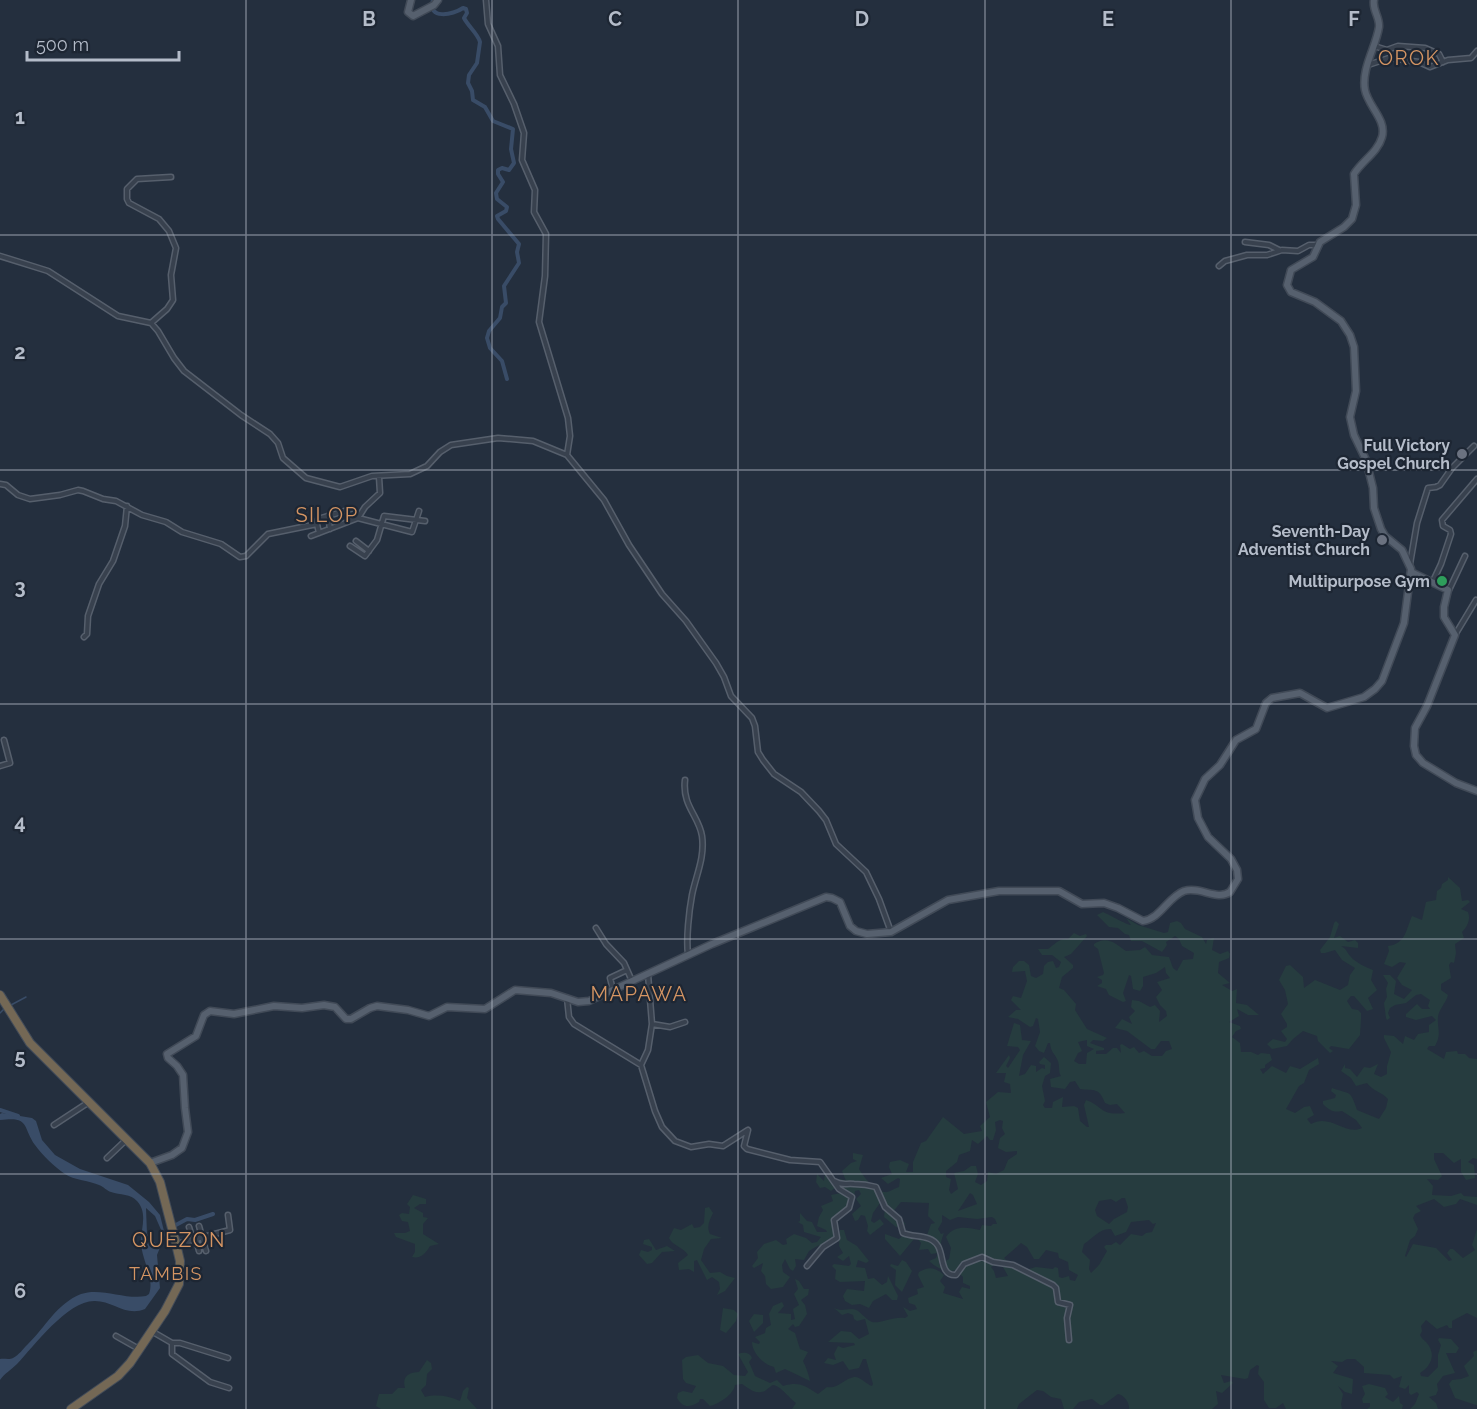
<svg xmlns="http://www.w3.org/2000/svg" width="1477" height="1409" font-family="Raleway,sans-serif">
	<style>
		.green { fill: #263c3f; fill-rule: evenodd }
		.water { fill: #394c67; fill-rule: evenodd }
		.lines { fill: none; stroke-linecap: round; stroke-linejoin: round }
		.stream { stroke: #394c67; stroke-width: 1.5 }
		.river { stroke: #394c67; stroke-width: 4 }
		.minor-casing { stroke: #565f6c; stroke-width: 7 }
		.major-casing { stroke: #414a57; stroke-width: 9 }
		.highway-casing { stroke: #434c59; stroke-width: 10 }
		.minor { stroke: #38414e; stroke-width: 4 }
		.major { stroke: #56606e; stroke-width: 6 }
		.highway { stroke: #746855; stroke-width: 8 }
		.grid { fill: none; stroke: #b4bcc9; stroke-width: 1.5; stroke-opacity: 0.55 }
		.worship-dot { fill: #6b7280; stroke: #1d2633; stroke-width: 2 }
		.leisure-dot { fill: #2e9e5b; stroke: #1d2633; stroke-width: 2 }
		.labels { text-anchor: middle; stroke-width: 4.5; stroke-linejoin: round; paint-order: stroke }
		.poi-label { font-size: 16px; font-weight: bold; fill: #b4bcc9; stroke: #1d2633; text-anchor: end }
		.neighbourhood-label { font-size: 18px; letter-spacing: 1.5px; fill: #d59563; stroke: #1d2633 }
		.quarter-label { font-size: 20px; letter-spacing: 1.5px; fill: #d59563; stroke: #1d2633 }
		.grid-label { font-size: 20px; text-anchor: middle; font-weight: bold; fill: #b4bcc9; stroke: #1d2633; stroke-width: 4.5; stroke-linejoin: round; paint-order: stroke }
	</style>
	<rect width="100%" height="100%" fill="#242f3e"/>
	<path class="green" d="M1448,877L1460,888L1462,901L1468,900L1470,902L1461,909L1468,912C1471,920 1467,927 1462,932L1464,938L1455,944L1456,953L1454,963L1451,962L1449,965L1451,978L1441,984V990L1448,995C1446,1003 1439,1009 1438,1017C1437,1030 1442,1033 1435,1046H1429L1427,1049L1444,1059L1446,1052L1457,1051L1458,1054H1465L1469,1058L1477,1059V1159L1473,1158L1468,1162L1474,1165L1475,1178L1466,1180L1461,1172V1159L1454,1163L1443,1153H1434V1159L1442,1176L1438,1180L1427,1179L1433,1186L1432,1195L1451,1196L1461,1193L1464,1196L1477,1197V1205L1460,1199L1456,1204L1444,1207L1434,1199L1416,1206L1421,1211L1415,1214L1413,1218L1418,1229L1415,1236L1410,1240L1405,1256L1406,1257L1413,1244L1436,1248L1449,1261L1452,1260L1447,1253L1450,1249H1453L1463,1258L1475,1250L1472,1245L1477,1229V1318L1467,1313L1452,1321V1328H1449L1447,1325L1437,1329L1426,1320L1421,1326L1422,1331L1420,1335C1421,1338 1424,1340 1426,1342C1437,1354 1431,1366 1420,1373L1421,1376L1428,1377L1438,1367V1355L1441,1345L1438,1340L1439,1338L1451,1339L1459,1348L1456,1353H1446L1455,1373L1443,1376L1437,1384L1438,1390L1436,1395L1429,1397L1436,1403L1438,1409H1410L1415,1404L1419,1394L1417,1392L1411,1395L1409,1393V1385L1405,1389L1399,1387L1402,1376L1394,1379L1390,1375L1364,1373V1367L1355,1359H1347L1342,1362L1331,1361L1338,1366L1333,1373L1353,1379L1352,1394L1345,1392L1338,1386L1343,1394L1341,1404L1342,1409H1286L1283,1403L1276,1408H1269L1264,1400V1382L1258,1374L1259,1366L1257,1365L1250,1370L1248,1378L1245,1379L1221,1375L1224,1383L1231,1381L1233,1383L1222,1393L1216,1391L1218,1404L1212,1409H1129C1130,1403 1124,1395 1118,1394L1103,1405H1100L1092,1399L1079,1402L1073,1409H1064L1061,1399L1051,1397L1043,1391L1037,1390L1019,1404L1017,1409H792L796,1403C791,1400 780,1385 773,1385C772,1385 766,1390 765,1391C755,1395 750,1389 742,1384L735,1385C734,1394 719,1404 710,1406L703,1399H700L699,1402C689,1408 683,1408 677,1398L678,1393L683,1391L692,1393L696,1386L686,1383L683,1379L682,1360L686,1357L698,1355L708,1363L723,1366L734,1375L745,1376L748,1372L738,1354C743,1352 750,1352 752,1358L749,1362L755,1376L770,1383L777,1380L783,1386C800,1381 805,1386 818,1394L827,1387C838,1389 844,1379 854,1377C860,1376 866,1384 872,1386L873,1384L866,1359H863L859,1368L849,1370L843,1361L833,1365L824,1363L828,1358L836,1360L834,1354L838,1346L843,1348L855,1345L854,1343L828,1342L841,1331L851,1332L859,1339L869,1334L865,1319L857,1321L854,1319L853,1315L848,1313L842,1315L833,1307C840,1312 844,1309 852,1309C860,1309 864,1319 872,1322C879,1324 894,1316 905,1318L908,1316L903,1307L910,1311L917,1309L915,1305L909,1303L908,1298L918,1294L917,1289L924,1287L918,1275L919,1272C929,1266 935,1267 944,1275L940,1281L945,1287L943,1293L963,1299L959,1292L962,1287L970,1289V1286L963,1283V1277L956,1270C945,1273 937,1268 929,1261L936,1258L938,1253L931,1254L928,1249L919,1250L921,1243L917,1238L914,1239L900,1256L885,1239V1234L899,1239L906,1233L927,1235L931,1224L935,1223L928,1216L929,1203L901,1202L892,1213L906,1224L896,1227L884,1217L885,1208L883,1203H880L873,1213L871,1221L874,1223L880,1219L884,1224L870,1235L867,1231L868,1226L865,1216L861,1215L858,1220L855,1221L852,1214L861,1206L856,1199L861,1194L859,1190L855,1191C854,1204 843,1212 833,1217C833,1241 838,1237 816,1253L819,1245L809,1251L804,1260L795,1259L796,1266L793,1271L790,1269L785,1259L782,1265L783,1272L790,1277L783,1287L771,1289L766,1284L765,1276L761,1271L763,1263L754,1268L752,1266L758,1258L757,1252L764,1244L776,1240L783,1245L787,1244L786,1239L794,1234L806,1238L812,1243L817,1242L821,1237L804,1232L803,1225L798,1222L800,1221V1213L807,1221L812,1222L817,1232H827L826,1230L817,1226L819,1217L823,1210L821,1206L833,1201L831,1195L841,1193L842,1191L836,1187L831,1191L825,1187L820,1188L816,1182L817,1174L824,1181L825,1173H832L833,1179L836,1181L841,1179L846,1181L842,1171L851,1163L857,1161L853,1159V1153L863,1155L859,1169C864,1177 874,1191 885,1192C888,1193 895,1188 899,1187L900,1179L898,1178L888,1184L881,1178L892,1174L889,1167L890,1162L900,1160L909,1164L906,1172H913V1162L921,1143L926,1141L943,1117L964,1134L982,1131L980,1126L990,1117L986,1102L998,1092L1011,1093L1010,1084L1004,1082L1006,1073H996L1009,1055L1010,1058L1006,1066L1008,1068L1020,1050L1018,1047L1007,1046L1014,1023L1020,1025L1022,1040L1031,1041L1023,1055L1019,1076L1025,1074L1031,1065L1036,1066V1072L1042,1068L1045,1069V1065L1040,1064L1039,1062L1044,1057L1051,1063L1050,1073L1045,1076L1042,1086L1045,1101L1043,1105L1045,1108H1052L1053,1102L1063,1097L1062,1107L1074,1106L1078,1108L1080,1121L1087,1127H1089L1084,1105L1086,1100C1103,1106 1100,1116 1125,1113L1117,1104L1110,1105L1105,1103C1099,1087 1094,1091 1080,1089L1075,1081L1070,1082L1065,1089L1051,1087L1050,1079L1061,1076C1058,1071 1060,1067 1058,1061C1054,1052 1051,1053 1050,1043H1048L1044,1053L1039,1051L1035,1046L1040,1032L1038,1019L1036,1018L1033,1026L1030,1027L1018,1019L1008,1017L1016,1010H1021L1011,1000L1013,996L1021,998L1027,981L1025,971L1012,972L1013,967L1019,961H1024L1029,965L1031,976L1036,978L1043,974L1044,966L1048,962L1053,961L1056,968L1059,967L1061,962L1052,955H1042L1038,949H1048C1055,944 1059,938 1068,939L1074,933L1080,936L1086,934L1087,936L1071,954L1064,957L1073,965V968L1062,977L1059,988L1064,990L1076,1004L1075,1010L1087,1029L1107,1038L1103,1041L1093,1040L1090,1043L1104,1048V1050L1096,1051V1054H1106L1113,1048H1117L1121,1053L1120,1045L1122,1044L1130,1049L1134,1047L1139,1053L1144,1051L1152,1056H1162L1166,1051L1172,1049L1169,1041H1161L1155,1049H1151L1127,1031L1115,1028L1122,1019L1132,1024L1129,1017L1135,1011L1131,1007L1132,1000L1139,1001L1150,1007L1155,1005L1160,1011L1159,1022L1167,1016L1166,1011L1160,1005L1156,997L1162,990L1157,982L1170,978L1166,973L1165,967L1156,973L1143,977V986L1140,991L1133,989L1131,976L1129,975L1123,993L1126,1001L1123,1002L1109,995L1106,989L1097,986L1102,983V980L1097,977L1103,975L1104,973L1098,949L1094,946V944C1107,935 1116,944 1126,951L1140,950L1145,947L1152,955L1169,957L1173,968L1177,971L1183,960L1193,959L1194,953L1182,946L1179,939L1175,936L1166,942L1167,945L1162,952L1142,941H1131L1129,935L1125,934L1118,928L1109,927L1097,915L1103,912C1110,915 1127,925 1131,925L1126,918L1138,925L1164,933L1168,932L1170,923L1177,921L1181,923L1185,929L1202,937L1206,944L1207,940L1214,938L1212,950L1220,954L1228,951L1230,954L1229,958L1219,962L1218,973L1230,983L1222,985L1232,991L1237,989L1236,1003L1247,1005L1259,1015H1248L1237,1009L1239,1016L1229,1022L1240,1026L1241,1029L1236,1031L1232,1037L1240,1043L1241,1052H1251L1258,1055L1261,1053L1270,1054L1272,1060L1265,1065V1068L1260,1069L1263,1074L1272,1066L1286,1073L1290,1066L1300,1069L1318,1058L1319,1064L1309,1070L1304,1083L1299,1086L1286,1109L1295,1113L1304,1107L1310,1106L1314,1115L1307,1119L1311,1124C1330,1113 1346,1136 1362,1128L1356,1120L1342,1111C1333,1113 1329,1110 1323,1104V1101L1335,1098L1336,1095L1331,1091L1332,1088C1351,1095 1350,1089 1357,1110L1379,1119L1386,1108L1388,1099C1382,1092 1374,1092 1367,1083L1356,1086L1351,1078L1341,1071L1345,1064V1068L1350,1069L1357,1077L1364,1067L1370,1068L1378,1064L1374,1074L1381,1077L1387,1074V1066L1391,1052L1384,1038V1035L1394,1036L1403,1044L1405,1036L1414,1040L1418,1034L1429,1032V1025L1436,1020L1432,1016L1416,1020L1406,1017V1014L1417,1004L1422,1009H1430L1428,1006L1430,1000L1421,994L1416,995L1406,1003L1395,1005L1390,1008L1388,1013L1390,1018L1387,1020L1386,1018L1384,1003L1387,997L1386,989L1388,983L1383,975H1390L1396,981L1394,994L1404,999L1412,990L1402,985L1397,978L1406,963L1400,962L1392,967L1384,964L1389,951L1388,946C1406,944 1406,929 1412,916L1422,920L1426,902L1436,900L1437,891L1441,888L1442,884L1448,880ZM1087,1040V1046L1094,1049L1087,1053L1086,1064H1079L1074,1061L1078,1053L1082,1051L1078,1042ZM1000,1120L1003,1121L1002,1128L1005,1134L1000,1138L998,1148L1006,1152L1017,1151V1154L1008,1160L1004,1170L996,1174L988,1172L987,1181L981,1185L975,1182L978,1174L976,1166H971L964,1171L954,1173L958,1189L951,1194L949,1190L951,1179L946,1177V1171L957,1162L959,1155L970,1151L972,1140L978,1144L987,1136L990,1140H993L996,1130L995,1122ZM970,1193L973,1195L977,1204L958,1211ZM1122,1198H1125L1128,1207L1127,1212L1114,1219L1109,1224L1097,1216L1095,1210L1099,1201L1111,1199L1116,1202ZM942,1215L950,1220L958,1217L977,1219L992,1217L995,1219L997,1224H993L991,1226L982,1225L980,1230C967,1227 954,1225 946,1237L951,1248L949,1259L939,1265C939,1254 940,1242 944,1233L941,1234L938,1229L942,1222ZM1149,1220L1153,1224L1156,1223L1152,1232L1146,1233L1142,1236L1131,1234L1120,1245L1116,1242L1111,1245H1106L1104,1247L1107,1251L1099,1265L1091,1273L1089,1269L1090,1260L1082,1252L1084,1244C1093,1238 1100,1228 1111,1229L1115,1236L1126,1232L1131,1222ZM1021,1243L1027,1247L1034,1259H1039L1046,1250L1058,1253L1059,1258L1068,1262L1069,1270L1078,1275L1075,1281L1070,1280L1069,1276L1062,1278L1059,1277L1058,1268L1055,1267L1053,1269L1036,1267L1026,1270L1006,1260L1004,1258ZM997,1263L1003,1267L1008,1276L996,1278L994,1271L991,1267Z
		M1336,921L1339,924L1334,938L1340,936L1348,942L1355,940L1358,943V948L1341,946C1348,950 1346,952 1351,957C1355,962 1367,968 1373,970L1371,980L1377,990L1368,998L1373,1009L1367,1011L1354,996H1351L1347,1001L1352,1009L1358,1010L1361,1013V1019L1360,1035L1349,1049L1331,1046L1329,1048L1333,1051L1330,1053L1318,1041L1317,1036L1303,1031L1293,1039L1287,1046L1272,1049L1267,1044L1273,1039L1285,1042L1287,1039L1281,1031L1287,1027V1024L1281,1014L1288,1004L1285,990L1279,980L1286,966L1290,965L1303,977L1304,988L1315,980L1340,990L1348,985L1350,975L1355,968L1342,960L1335,950L1325,953H1321L1320,950L1330,937L1334,923Z
		M413,1195L426,1199V1204H420L414,1208L423,1213V1217L428,1218L423,1224V1234L439,1244L430,1246C425,1254 421,1259 412,1257L415,1252V1244L396,1237L394,1233H405L410,1231L408,1222L402,1221L399,1215L402,1213L409,1214L410,1207L407,1204Z
		M709,1207L713,1213C710,1220 706,1226 710,1234L722,1238L711,1239L704,1249L701,1260L710,1273L720,1272L727,1276L735,1278L725,1291L717,1295L720,1289L719,1282L712,1277L707,1280L697,1260L694,1261V1272L689,1269L679,1270L678,1263L688,1255C683,1247 673,1246 669,1238L674,1228L681,1230L692,1224L694,1228L700,1227L704,1223L705,1208Z
		M840,1230H844L847,1240L857,1246L869,1261L866,1263L858,1260L856,1267L865,1268L868,1279L874,1278L882,1285L887,1282L888,1276L898,1296L897,1300H892L886,1294L873,1301L869,1308L860,1304L852,1305L845,1301L843,1296L847,1289L864,1291L865,1281L840,1282L835,1279L836,1270L832,1266L834,1264L849,1266L851,1264L849,1256L843,1261L837,1257L843,1253L839,1246Z
		M649,1239L656,1250L667,1246L675,1251L662,1252L652,1263L647,1264L639,1255L641,1250L648,1252L652,1250V1247L643,1244L644,1240Z
		M902,1260L906,1262L912,1271L902,1292L895,1285L896,1270L890,1266L891,1264L898,1266Z
		M795,1279L799,1281L804,1289H809L808,1295L801,1300L805,1305L807,1314L799,1326L795,1327L793,1324L788,1329L795,1333L800,1349L808,1352L803,1361C806,1367 809,1375 810,1381L785,1369L776,1373L774,1367C764,1365 752,1353 752,1342L759,1344L760,1342L755,1337L765,1333L766,1328L771,1325L769,1314L773,1306L782,1302L784,1306L778,1313L791,1314V1320L795,1319L793,1309L799,1305L794,1294L798,1289Z
		M723,1308L734,1310L738,1314L736,1321L726,1333L720,1330Z
		M754,1314L763,1315V1323L754,1332L749,1321Z
		M1477,1350V1405H1476L1455,1398L1449,1384L1452,1380L1461,1379L1469,1376L1464,1366L1474,1356L1473,1352Z
		M427,1360L431,1363L432,1369L427,1374L426,1385L421,1390L425,1397C436,1394 450,1396 460,1401L463,1391L467,1387L469,1388L467,1398L477,1409H381L376,1406L379,1394H392L398,1388H405C402,1377 408,1372 419,1372Z
		M1369,1384L1385,1388L1388,1394L1385,1397L1393,1402L1399,1396L1400,1403L1403,1405L1402,1409H1367L1370,1407V1403H1363L1362,1399L1365,1394L1362,1386Z"/>
	<path class="water" d="M2,1113L32,1118L36,1121L42,1140L55,1155L80,1169L128,1185L149,1202L160,1215L165,1235L157,1255L160,1288L145,1309C126,1317 113,1301 95,1301C68,1300 34,1346 17,1364C10,1371 6,1372 0,1380V1359C4,1358 9,1360 13,1358C19,1355 23,1349 27,1345C46,1327 56,1304 81,1294C101,1287 125,1300 146,1296L149,1294C155,1277 141,1260 141,1241C141,1228 148,1213 137,1201C131,1194 120,1195 111,1192C107,1191 104,1187 99,1185C91,1181 73,1180 65,1174C55,1167 42,1155 35,1145C22,1126 30,1116 0,1120V1114ZM146,1208L155,1216L162,1232L157,1245L147,1234Z"/>
	<g class="lines">
		<path class="stream" d="M11,1005L26,997
			M0,1013L4,1009"/>
		<path class="river" d="M433,0C427,20 453,15 463,8L466,9L467,13L464,18C468,26 478,34 480,42L477,63L469,75L468,83L472,91L473,100L485,107L493,121L513,129L511,149L514,163L509,170L502,168L498,170V174L503,182L496,193L497,199L507,207L506,211L497,216L498,219L519,244L517,252L519,263L504,286L506,303L502,307L500,318L489,331L487,338L490,348L502,361L507,379
			M0,1110L18,1116
			M174,1226L187,1219L195,1220L213,1214"/>
		<g class="minor-casing">
			<path id="minor" d="M1374,46L1387,50L1398,46L1425,48L1439,54L1443,62
				M1368,65L1389,58L1419,62L1430,67L1448,60L1471,58L1477,51
				M1245,242L1269,245L1279,250
				M0,256L48,271L118,316L151,323L158,331L174,358L184,371L241,415L270,434L278,443L283,458L306,478L340,487L372,476L410,474L427,466L440,452L451,445L498,438L533,441L567,455L570,436L568,418L539,322L545,276L546,234L534,212L535,190L522,160L524,133L514,104L500,75L498,46L488,24L486,0
				M1219,266L1225,261L1247,255H1267L1282,250L1298,251L1309,245H1318
				M151,323L167,309L173,300L171,275L176,248L169,231L159,219L129,203L127,199V189L137,179L171,177
				M567,455L604,500L629,545L662,594L686,621L716,663L724,677L731,696L752,718L755,726L758,752L763,760L774,774L801,792L819,811L826,820L836,844L866,872L879,899L891,932
				M0,484L6,485L18,495L30,499L60,495L78,490L83,491L103,499L116,501L142,515L166,522L182,532L221,544L240,557L246,556L268,534L317,524
				M328,516L330,529
				M358,518L365,507L380,493L379,477
				M319,533L317,524L318,519L351,509
				M311,536L358,518L412,532L419,511
				M356,541L369,551
				M350,546L365,556L377,540L384,516L425,521
				M1410,564L1417,523L1428,488L1436,487L1440,485L1452,468L1474,446
				M1433,581L1441,564L1451,534L1450,530L1443,526L1442,520L1477,479
				M1449,590L1465,556
				M1455,635L1476,600
				M84,637L87,634L88,616L99,584L113,561L125,526L127,506
				M0,766L10,763L4,740
				M685,780C682,806 699,816 702,836C705,858 696,875 692,895C689,911 686,939 688,954
				M596,928L606,944L624,963L632,981
				M648,974L652,1024L648,1050L641,1065L655,1111L662,1127L675,1141L691,1147L709,1144L723,1146L748,1130L744,1146L747,1149L790,1160L820,1162L839,1189L852,1197L849,1208L834,1220L837,1238L823,1247L807,1266
				M613,990L610,978L627,970
				M567,998L569,1017L574,1024L641,1065
				M652,1024L670,1027L685,1022
				M54,1125L89,1102
				M107,1158L126,1140
				M834,1181C842,1186 846,1183 854,1184C861,1184 869,1185 876,1187L885,1207L899,1219L903,1233C914,1238 931,1234 938,1246C944,1256 940,1276 956,1275L964,1264L982,1257L993,1262L1013,1265L1053,1285L1056,1288L1058,1302L1070,1305L1067,1318L1069,1340
				M199,1226L206,1251
				M189,1227L193,1240
				M196,1239L199,1251
				M177,1244L230,1230L228,1215
				M153,1332L172,1343H180L228,1358
				M116,1336L139,1349
				M172,1343V1354L210,1382L229,1388"/>
		</g>
		<g class="major-casing">
			<path id="major" d="M411,0L408,12L413,16L434,5L438,0
				M1411,572L1448,590L1444,607V617L1455,635L1427,706L1415,728L1414,746L1416,755L1423,763L1456,783L1477,791
				M150,1163L172,1155L182,1148L188,1132L185,1108L183,1075L177,1066L168,1058L167,1054L196,1036L204,1015L210,1011L234,1014L274,1006L302,1008L324,1005L335,1007L346,1019H351L370,1008L377,1006L408,1010L429,1016L447,1007L485,1009L515,990L551,993L578,1002L589,1001L712,944L826,897L832,898L840,902L850,926L856,931L867,934L891,932L948,900L999,891H1059L1082,904L1104,903L1118,908L1143,921C1160,919 1168,897 1184,891C1200,886 1217,901 1230,892L1238,879L1237,870L1231,859L1208,837L1198,818L1195,800L1205,779L1220,765L1236,740L1256,729L1266,703L1272,698L1300,693L1327,708L1364,697L1375,689L1382,681L1404,623L1411,569L1402,550L1385,536L1381,529L1374,508L1373,488L1366,460L1354,435L1350,417L1356,391L1354,347L1350,335L1341,321L1315,302L1291,292L1287,285L1291,270L1313,257L1320,242L1344,227L1352,219L1356,205L1354,174C1362,161 1378,152 1382,137C1387,120 1368,106 1365,90C1361,69 1376,47 1379,27C1380,17 1372,10 1374,0"/>
		</g>
		<g class="highway-casing">
			<path id="highway" d="M0,995L30,1043L150,1163L160,1182L176,1244L180,1261L179,1284L165,1311L130,1363L118,1376L71,1409"/>
		</g>
		<use href="#minor" class="minor"/>
		<use href="#major" class="major"/>
		<use href="#highway" class="highway"/>
	</g>
	<path class="grid" d="M246,0V1409M492,0V1409M738,0V1409M985,0V1409M1231,0V1409M0,235H1477M0,470H1477M0,704H1477M0,939H1477M0,1174H1477"/>
	<g class="worship-dot">
		<circle cx="1462" cy="454" r="6"/>
		<circle cx="1382" cy="540" r="6"/>
	</g>
	<circle class="leisure-dot" cx="1442" cy="581" r="6"/>
	<g class="labels">
		<g class="poi-label">
			<text x="1450" y="451">Full Victory<tspan x="1450" dy="18">Gospel Church</tspan></text>
			<text x="1370" y="537">Seventh-Day<tspan x="1370" dy="18">Adventist Church</tspan></text>
			<text x="1430" y="587">Multipurpose Gym</text>
		</g>
		<g class="neighbourhood-label">
			<text x="166" y="1280">TAMBIS</text>
		</g>
		<g class="quarter-label">
			<text x="1409" y="65">OROK</text>
			<text x="327" y="522">SILOP</text>
			<text x="639" y="1001">MAPAWA</text>
			<text x="179" y="1247">QUEZON</text>
		</g>
	</g>
	<g class="grid-label">
		<text x="369" y="26">B</text>
		<text x="615" y="26">C</text>
		<text x="862" y="26">D</text>
		<text x="1108" y="26">E</text>
		<text x="1354" y="26">F</text>
		<text x="20" y="124">1</text>
		<text x="20" y="359">2</text>
		<text x="20" y="594">3</text>
		<text x="20" y="829">4</text>
		<text x="20" y="1064">5</text>
		<text x="20" y="1298">6</text>
	</g>
	<path d="M27 51v9h152v-9" fill="none" stroke="#b4bcc9" stroke-width="3"/>
	<text x="36" y="51" font-size="18" fill="#b4bcc9" stroke="#1d2633" stroke-width="4.5" paint-order="stroke">500 m</text>
</svg>
